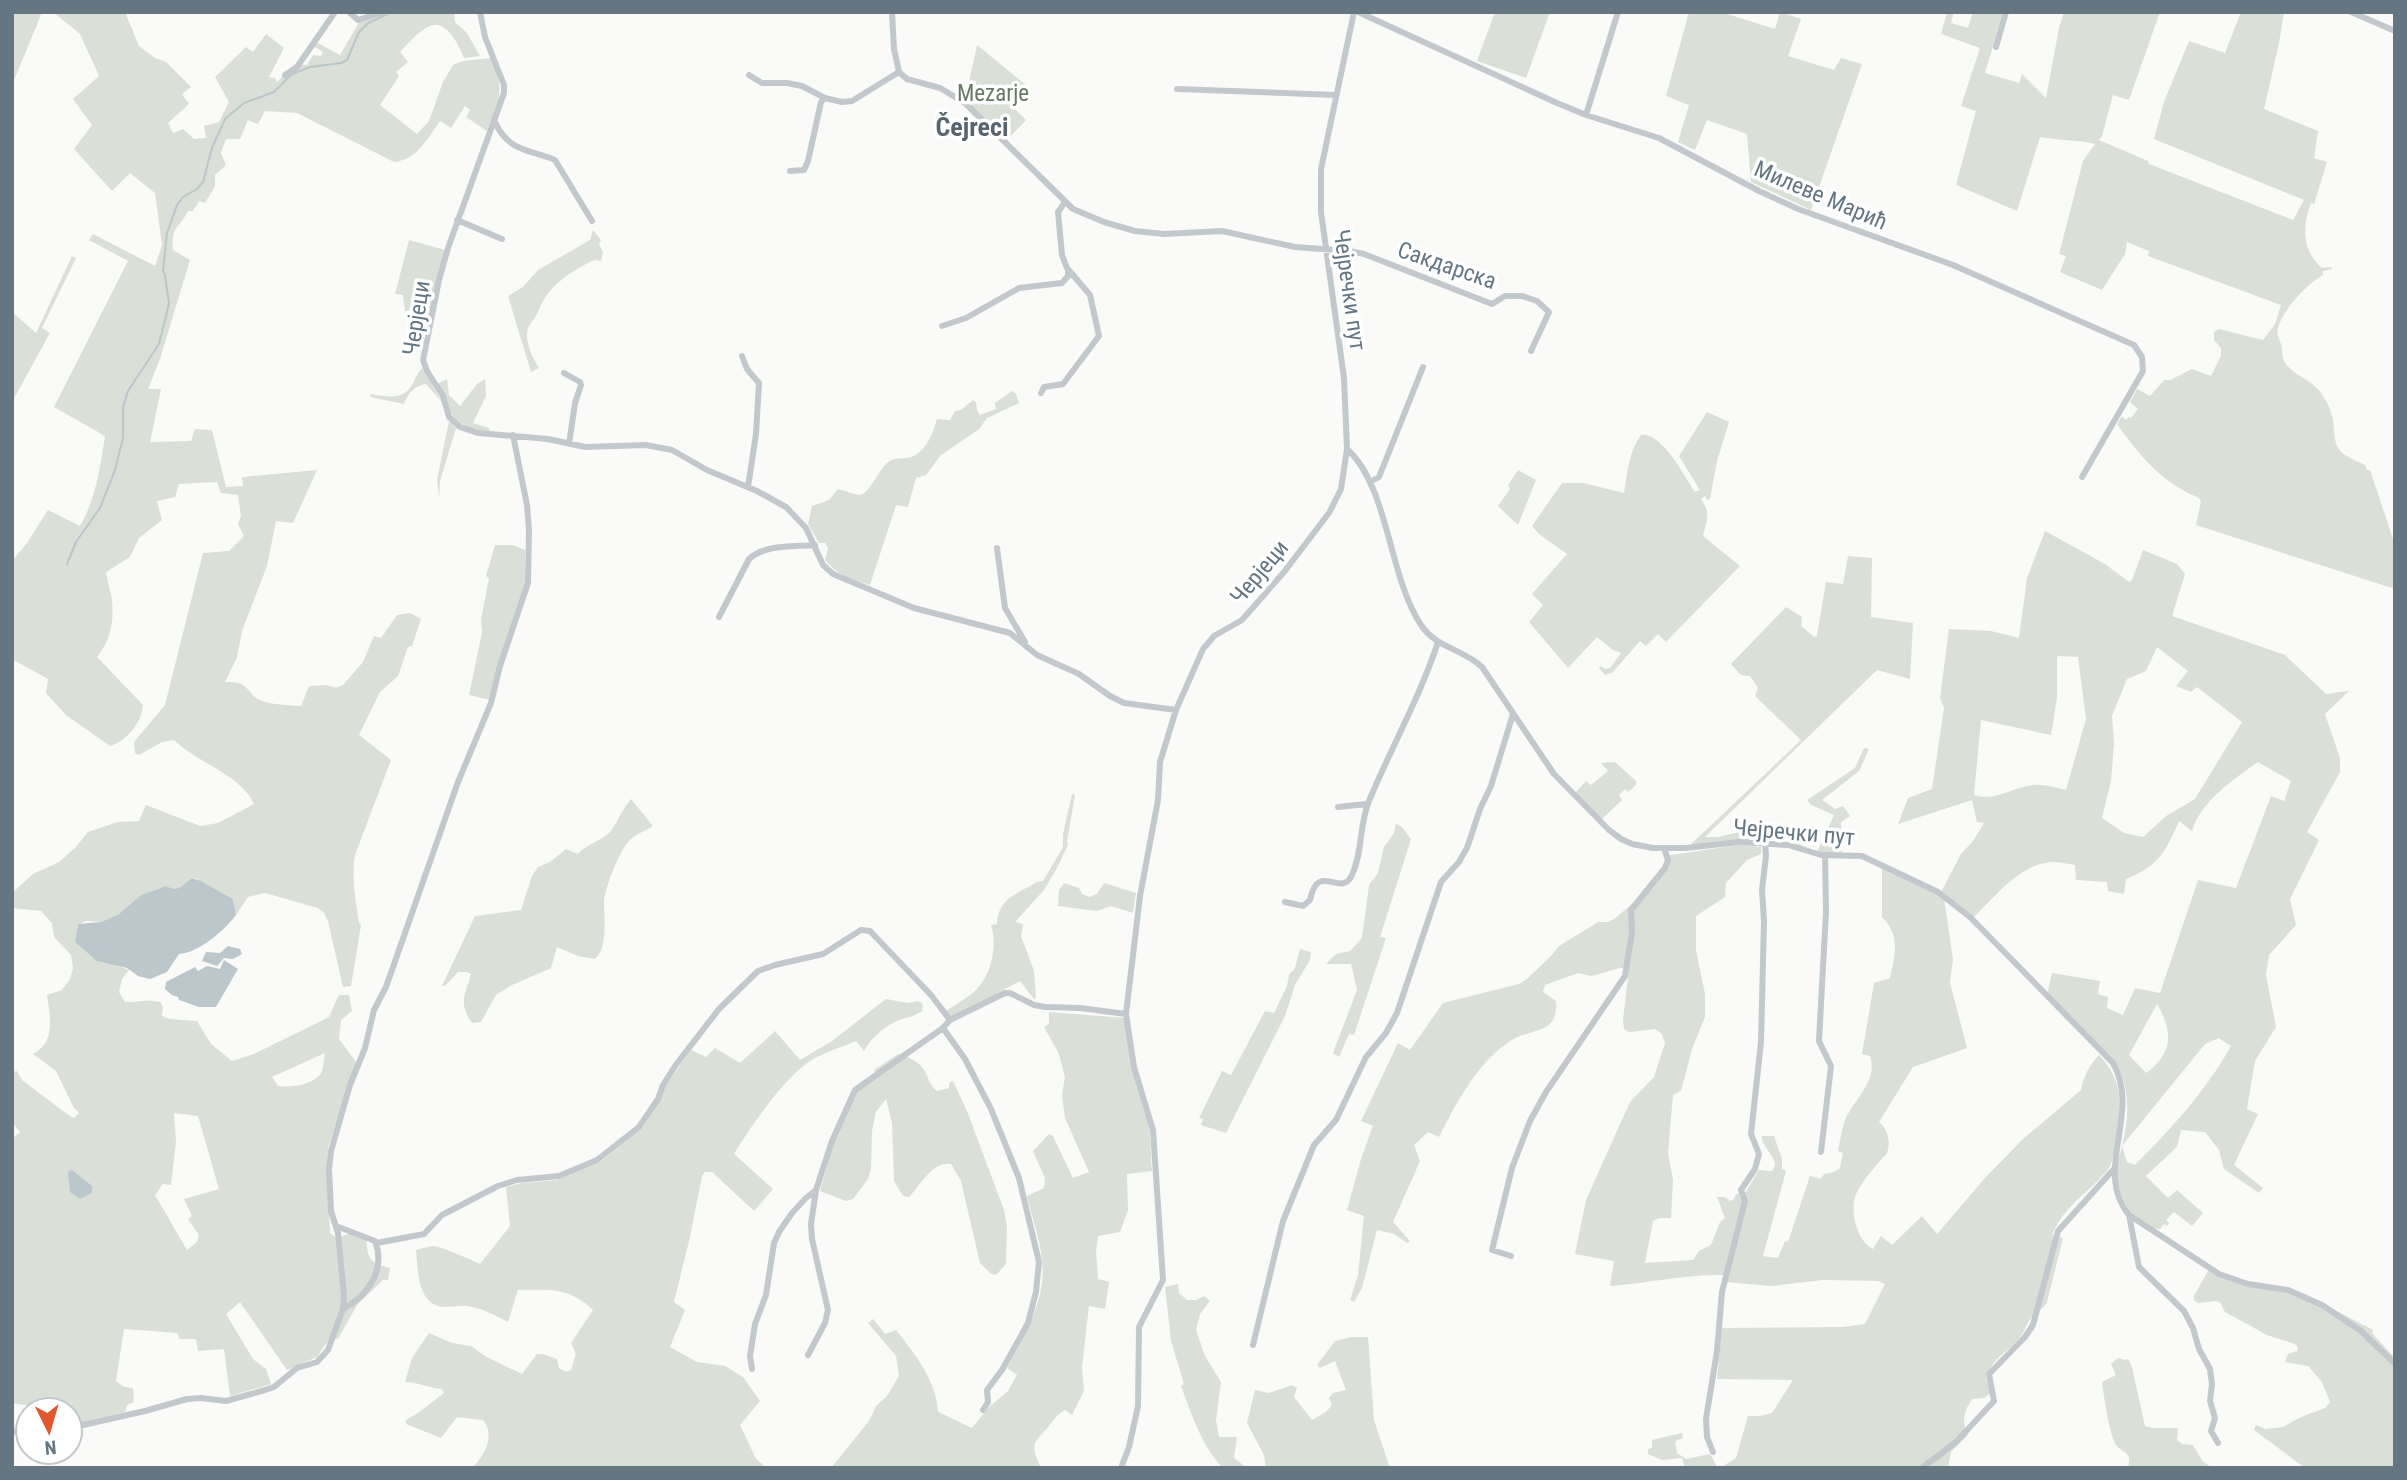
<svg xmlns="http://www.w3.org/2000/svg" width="2407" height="1480" font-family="'Roboto Condensed',sans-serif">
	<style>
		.green { fill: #dadfd7; fill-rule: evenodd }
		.water { fill: #bbc7cb }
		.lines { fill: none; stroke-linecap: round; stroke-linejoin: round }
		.stream { stroke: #bbc7cb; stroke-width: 2 }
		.street { stroke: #c3c8cc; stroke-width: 6 }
		.labels { text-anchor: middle; stroke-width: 7; stroke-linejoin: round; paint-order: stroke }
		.park-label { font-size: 23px; fill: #687a64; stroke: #fff }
		.street-label { font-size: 23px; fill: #657683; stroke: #fff }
		.quarter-label { font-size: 26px; font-weight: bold; fill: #57646e; stroke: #fff }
	</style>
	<rect width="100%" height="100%" fill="#fafaf8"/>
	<path class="green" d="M12,12H38L41,15L12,85Z
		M53,12H125L139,46L155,58L166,62L191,87L182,94L189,104L168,123L173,133L183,129L194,139L206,138L204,126L219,122L229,102L215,77L246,47L253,52L266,34L284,48L269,77L275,78L277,82C286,73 294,63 307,65L313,55L321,56L323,52L313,46L316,42L340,55L361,19L379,12H454L455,22L467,33L480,56L464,58C459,46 447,19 430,26C419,30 408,44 400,52L408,62L396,72L399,76L380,105L417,134L429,121L443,82L453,65L463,61L492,58C505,93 500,98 487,131L466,117L470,110L465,106L451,128L440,121C428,138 417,160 394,162L297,113L265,111L258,124L248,120L240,139H226L221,153L226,165L215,175V186L205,203L199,201L193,211H188C178,231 171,225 173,250L190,260L160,359L148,389H161L150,442L191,441L195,429L212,430L226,487L243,486L242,477L317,470L293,523L276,521L267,566L242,631L237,657L225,682C254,681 244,696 265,702C276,705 289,705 301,706L309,686L326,685L336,688L343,685L363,662L374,636L381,638L397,615L410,613L421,619L412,646L408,647L398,676L380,692L359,735L391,760L355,855C351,878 356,901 359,923L361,925L351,986L343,987L328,921L324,913L318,908L265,893L248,897L236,915L233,899L195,878L189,880L180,889L161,888L141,895L119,914L101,922L85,921L77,926V928L100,962L110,963L129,970L122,979L119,992L125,1002C138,1002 147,999 160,1002L163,1007L162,1016L169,1019L197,1021L211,1044L232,1061L254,1054L329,1017L339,995H349L352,1011L341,1020L339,1039L356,1062L328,1148L327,1169L330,1233L337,1238L348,1234L366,1239C368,1259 369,1263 390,1268L388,1280H383L357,1305L338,1339L330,1338L317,1357L287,1370L240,1302L226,1314L253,1359L266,1369L271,1384L230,1396L224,1349L198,1351L196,1339H179L178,1333L124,1329L116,1381L124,1387L133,1388L134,1402L127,1405L125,1412L73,1425L70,1410H55L12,1403V1139L20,1132L12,1122V1072L17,1071L22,1080L67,1114L74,1118L79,1113L74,1108L56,1071L33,1054C56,1043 50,1016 47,995L62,990L70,979L73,968L71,955L54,937L52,923L41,911L12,908V893L33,874L59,862L75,848L88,832L118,822L139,821L146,805L200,826L218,823L254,804C241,775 198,763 174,740L162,742L139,755L135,753L134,742L165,705L203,553L229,551L244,536L238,524L241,516L238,495L221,493L217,482L179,484L175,497L157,501L162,520L139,538L130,557L106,572C107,582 111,591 112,600C114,623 111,639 97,657L143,705C142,722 127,741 110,746L66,715L46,693L48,679L12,659V561L27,543L48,510L80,526C96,498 100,468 105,436L54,407L128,261L89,240L93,234L155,266L162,245L155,193L130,173L112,191L74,149L92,125L73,99L99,76L80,34ZM325,1053C324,1058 324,1066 322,1071C316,1085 290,1088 278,1086L272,1077ZM174,1113L198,1116L219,1189L184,1199L192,1216L188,1219L199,1235L197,1242L187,1250L155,1195L163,1184L171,1185L176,1142Z
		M1495,12H1550L1526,78L1477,61Z
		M1689,12H1721L1775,29L1780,12L1801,19L1788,56L1834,70L1841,58L1862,64L1811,210L1751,182L1747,134L1707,120L1695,150L1678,142L1689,105L1666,96Z
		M1947,12H1954L1951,23L1968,28L1973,12H2003L1985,73L2019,83L2022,74L2046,98L2059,28L2064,12H2160L2129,100L2113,95L2102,136L2099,140L2148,161L2149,164L2293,220L2304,200L2154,139L2164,102L2189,41L2225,53L2241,12H2284L2279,43L2264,109L2318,131L2314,158L2327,162L2314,204L2311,203C2302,226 2302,251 2322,268L2331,267L2332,269L2323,271V275C2307,284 2283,309 2278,328C2276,334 2279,338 2281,344C2283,351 2281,358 2286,364C2297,378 2314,380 2323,396C2328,404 2332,412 2333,421C2335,434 2333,447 2345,455C2351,459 2359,462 2365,465L2367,470H2370L2395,545V589L2196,525L2201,502L2199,498C2162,483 2140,456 2117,424L2122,416L2126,420L2129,417L2131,418L2138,409L2130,402L2137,389L2150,396L2164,380H2170L2192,369L2211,376L2221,356V348L2214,340V332L2219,329L2263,340L2275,324L2281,305L2148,256L2149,251L2127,242L2125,254L2102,290L2060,272L2066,256L2059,254L2083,161L2095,144C2076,139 2059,141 2040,137L2017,211L1956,185L1976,111L1961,106L1980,48L1941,34Z
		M977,45L1032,90L1014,108L1026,120L1006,141L965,101Z
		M593,230L601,240L599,245L603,252L601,261L594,260C570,272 548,285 538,312C536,317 532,321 529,326C523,339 532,357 539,368L531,372L508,296L523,287L538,270L590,240Z
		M409,240L445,250L429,321L422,320L423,309L405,311L403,295L395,294Z
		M72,256L76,258L42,328L50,333L12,402V312L36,333Z
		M422,368L443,403L426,384C414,385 408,394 404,404L370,397L371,394C388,397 404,401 413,383C416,377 418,372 422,368Z
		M447,379L449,395L460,406L477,384L485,379L486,396L473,423L489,428L490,432C451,427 452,416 437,384Z
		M1012,391L1016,394L1019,403L987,418L979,429L940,456L926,475L916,478L908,507L896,505L870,585C852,579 837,575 825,560L828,548L825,543H819L808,524L812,506L829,500L838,489L858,495L863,494C873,486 878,472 887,463C895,456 905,460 914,456C927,449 933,433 937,419L950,420L955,411L961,410L973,400L976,402L977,410L980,415L996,409L995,403Z
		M1707,412L1729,422L1717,461L1710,499L1707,500L1705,496L1701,499C1711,514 1707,519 1703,536L1740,566L1666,642L1658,634L1646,646L1640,641L1612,673L1605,675L1599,668L1601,666L1605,669L1610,668L1621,653L1613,650L1597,637L1568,668L1529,622L1543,605L1532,594L1567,554L1539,534L1532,526L1562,483H1583L1624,493C1627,474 1629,451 1641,435C1662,432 1684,476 1695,492L1700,490L1679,456Z
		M449,421L456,428L440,481L439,497L437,480Z
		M1518,470L1536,480L1518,525L1498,506L1510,489L1508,485Z
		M2045,531L2105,564L2129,582L2132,580L2143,550L2177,564L2185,574L2172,616L2285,655L2326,694L2349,691L2325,714L2340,758V772L2307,832L2319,840L2290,899L2296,925L2269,955L2266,975L2276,1027L2255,1061L2247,1109L2258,1114L2234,1165L2263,1188L2259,1193L2224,1169L2219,1150L2205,1132L2181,1130L2177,1147L2146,1176L2168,1198L2177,1190L2203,1213L2192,1226L2174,1212L2166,1220L2169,1223L2167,1226L2164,1224L2160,1229C2134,1227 2118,1198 2117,1174C2116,1163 2121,1153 2123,1142C2129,1116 2130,1087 2116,1063L2047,995L2052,973L2100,981L2098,994L2108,997L2107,1008L2123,1015L2135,988L2160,993L2198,880L2236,888L2271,796L2284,801L2291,781L2258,762C2234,779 2201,801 2192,831L2179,821C2166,851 2158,867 2126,879L2124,894L2108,891L2107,882L2076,880L2075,865C2068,864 2060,862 2053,862C2020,863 1995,897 1973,918L1941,892L1961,854L1973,841L1984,823L1977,822L1972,800L1898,824L1908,798L1932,789L1944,708L1940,698L1949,629L1991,631L2019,638L2027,578ZM2157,647L2188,671L2176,686L2191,692L2197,687L2242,722L2195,799L2166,816L2143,837L2124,833L2102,818L2111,781L2114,743L2112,716L2127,679L2146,671ZM2057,656L2078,657L2086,719L2066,790C2056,788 2045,784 2033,785C2013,787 1995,802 1974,795L1981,720L2051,735L2057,698ZM2157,1004C2173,1032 2174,1052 2146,1073L2129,1055ZM2219,1038L2231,1046C2205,1092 2172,1128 2135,1165L2127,1162L2122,1146L2205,1044Z
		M495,545H513L525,550V584L490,700L469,695L482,632L481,620L489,578L486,576Z
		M1848,556L1872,558L1871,617L1913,623L1910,679L1877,670L1705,837H1718L1753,829V843L1687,848L1801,740L1755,696L1758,688L1750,676L1741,675L1731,664L1786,607L1802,617L1801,626L1814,637L1817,636L1826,582L1843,584Z
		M1864,748L1869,749L1859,771L1822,800L1835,809L1843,806L1850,816L1841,822L1842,855H1817L1788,845L1790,840L1817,852L1834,815L1811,805L1807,800L1855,768Z
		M1615,762L1636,781V785L1628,792L1625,789L1619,795L1622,800L1601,820L1575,793L1586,781L1591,785L1608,771L1601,763Z
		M1072,794L1075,795L1067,841L1068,845L1057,868L1044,890L1015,922L1023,924L1021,936L1034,971L1036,998L1034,999L1020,981L951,1019L946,1011C955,1005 965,999 974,992C991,976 998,947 991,925L997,924C998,898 1017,894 1037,882L1043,881L1063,847V834Z
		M631,799L653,826C646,831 635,834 630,840C620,849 605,888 604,901C604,917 608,948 595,959L578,956L557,947L551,968L512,985L496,995L481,1022L472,1023C458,1002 465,997 471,974L467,972H458L445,986H442L475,916L521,910L532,876L538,867L550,862L566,849L578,854C587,844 598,842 608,834C616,827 621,810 631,799Z
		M1396,824L1402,827L1411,839L1380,937L1386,938L1354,1035L1349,1034L1339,1057L1333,1053L1357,990L1351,964H1326L1336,954L1350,951L1362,938L1369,885L1378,873L1384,847L1394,833Z
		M1738,845L1761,847V854L1747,860L1726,883L1725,897L1696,916V950L1705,994V1017L1692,1049L1681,1091L1673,1095L1668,1153L1673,1180L1671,1218H1660L1653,1221L1645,1263L1693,1260L1699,1251L1711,1245L1720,1222L1725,1218L1717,1197H1725L1730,1201L1734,1199L1736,1194L1744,1195L1759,1170L1772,1171L1775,1166C1775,1154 1761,1147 1762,1136H1774L1782,1159V1169L1786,1171L1763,1256L1778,1258L1785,1241L1788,1242L1810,1176L1821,1179L1824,1174L1834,1172L1840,1168L1843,1153L1838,1151C1840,1142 1841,1132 1844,1123C1852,1100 1879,1082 1870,1056L1862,1054L1874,983L1890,978C1895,954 1901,936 1882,917V867L1944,898L1953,959L1950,983L1967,1048L1913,1067L1879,1122C1888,1129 1891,1142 1887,1153C1877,1165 1863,1179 1856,1194C1849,1209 1857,1242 1873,1249L1881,1236L1892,1245L1922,1216L1937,1234L1985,1178L2023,1139L2081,1090C2084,1075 2089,1066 2099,1055C2125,1083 2122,1107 2115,1142C2114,1150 2113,1162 2109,1168C2089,1194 2066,1202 2052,1235L2063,1238L2047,1302C2043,1310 2037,1311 2032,1317C2026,1324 2024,1334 2017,1341C2005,1353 1990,1361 1986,1379L1991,1393L1984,1398L1972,1399C1964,1411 1961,1422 1968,1435L1951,1452L1948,1468H1720L1736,1458L1748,1416H1760L1772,1413L1793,1380L1717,1379L1722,1328L1843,1327L1865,1324L1885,1284L1878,1281L1823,1280L1772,1286L1725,1282L1726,1275C1687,1274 1648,1283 1610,1286L1614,1261L1575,1254L1586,1200L1630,1102L1654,1077L1665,1043L1662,1034L1655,1029L1629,1032L1624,1029L1623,1020L1629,969L1620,968L1592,976L1578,973L1545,985L1543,992L1556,1001C1559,1035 1531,1028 1512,1040C1479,1060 1456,1103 1439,1137L1428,1132L1414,1145L1420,1161L1393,1222L1410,1241L1407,1243L1394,1234L1377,1230L1362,1288L1354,1302L1350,1300L1358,1275L1364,1216L1347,1210L1361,1159L1373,1126L1361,1121L1398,1043L1410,1050L1443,1003L1519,984L1527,979L1551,956L1559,946L1598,922H1608L1614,919L1637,900L1665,865V856Z
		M1064,883L1079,888L1082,894L1089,897L1097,894L1104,883L1136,893L1133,913L1111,906L1097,911L1058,906L1059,890Z
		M1300,949L1311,952L1310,960L1295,985L1285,1016L1226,1133L1201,1125L1203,1119L1199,1118L1222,1071L1231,1075L1265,1011L1274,1013L1287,986L1289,975L1295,968Z
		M886,999L908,1003L918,1001L923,1004L922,1011C915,1016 910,1017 902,1019C886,1024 871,1038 864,1051L856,1041C842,1047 828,1051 815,1058C787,1073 751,1126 734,1154L773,1189L754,1211L712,1172H705L702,1176L690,1237L674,1302L685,1310L670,1347L697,1362L725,1366L743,1377L760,1401L740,1425L756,1459L767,1468H472C484,1456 496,1436 483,1420L457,1417L441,1438L406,1424V1420L418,1413L444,1393L442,1389C428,1388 418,1382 405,1382L412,1358L429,1333L452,1343L471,1346L485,1356L522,1374L537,1354H543L557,1359L559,1368L566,1372L571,1370L576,1354L571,1343L593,1310C569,1287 550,1290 518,1290L508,1322C494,1315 482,1308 467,1306C460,1305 453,1307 445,1307C417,1306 418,1270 416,1250C421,1249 427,1247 432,1246C441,1246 471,1260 480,1264L510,1226L506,1187L522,1183L557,1180L600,1162L643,1127L661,1099L665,1086L691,1050L706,1057L715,1048L740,1063L775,1031L800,1060L832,1041Z
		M1049,1012L1125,1018C1127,1053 1138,1083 1147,1116C1152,1134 1150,1153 1152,1171L1127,1174L1128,1210L1120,1232L1098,1236L1096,1252L1098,1279L1109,1282L1105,1309L1089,1306L1082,1367L1084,1391L1072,1415L1065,1410C1058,1414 1057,1416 1052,1422C1037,1443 1027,1439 1041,1468H831L869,1421L876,1406L887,1396L899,1376L896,1356L868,1323L873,1319L885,1334L896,1330C915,1354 936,1380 938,1412L972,1428L989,1407L1008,1391L1017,1375L1007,1368C1024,1336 1047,1299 1042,1260C1040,1239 1032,1217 1027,1196L1044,1188L1045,1178L1033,1151L1049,1134L1053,1136L1073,1178L1089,1172L1065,1118L1062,1095L1065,1077L1059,1054L1044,1027L1049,1024Z
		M898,1054C908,1057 919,1061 924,1070C929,1078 929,1085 937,1091L949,1088V1083L953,1081L967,1111L1004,1210L1007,1227L1006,1264L996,1275L991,1274L980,1263L961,1181L951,1164C932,1161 921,1185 909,1197L903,1196L894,1181L892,1123L886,1099L876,1112L872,1131L871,1169L868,1179L853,1199L846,1201L820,1191L834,1142L856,1093L860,1088L877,1076L874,1070Z
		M2209,1269L2231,1279L2280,1287L2327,1306L2373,1330L2372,1333L2395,1358L2393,1366L2395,1369V1468H2305L2254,1430L2256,1425L2265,1429L2283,1427L2301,1417L2325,1408L2330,1402L2322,1382L2308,1366L2285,1362L2288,1354L2297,1351L2298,1348L2295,1344L2267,1335L2225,1312L2220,1302L2215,1301L2198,1303L2194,1300V1296Z
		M1178,1284L1179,1293L1187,1300H1196L1204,1296L1210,1301L1200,1314L1196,1330L1205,1356L1221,1382L1216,1420L1219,1437H1237L1234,1458L1247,1468H1223C1201,1445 1192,1415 1181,1386L1184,1384L1171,1341L1165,1287Z
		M1351,1337H1368L1374,1420L1390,1468H1266L1264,1455L1247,1423L1255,1390L1269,1393L1292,1385L1297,1388L1294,1397L1312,1420L1326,1412L1332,1405L1329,1398L1333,1393L1346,1390L1335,1361L1320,1368L1317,1365L1335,1341Z
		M2118,1358L2125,1360L2128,1359L2132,1367L2145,1426L2152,1428H2178L2177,1440L2182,1444L2193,1445L2203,1462L2213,1468H2128C2132,1450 2124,1455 2116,1445C2109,1433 2104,1397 2102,1382L2116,1375L2111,1364Z
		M1682,1433L1683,1438L1675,1441L1677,1453L1686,1459L1710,1454L1718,1468H1685L1682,1458L1662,1460L1648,1454V1450L1652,1447V1440Z"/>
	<path class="water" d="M192,878L201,881L233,899L236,915C224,931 198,953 179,954L167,972L150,979L138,976L127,968L97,961L75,942L78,924L101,922L119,914L141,895L166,886C179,893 182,885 192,878Z
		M228,946L240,949L242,954L233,959L224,958L217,966L202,961L206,952L220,953Z
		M224,960L238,969L216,1007H199L179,1000L178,997L172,995L165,989L166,982L193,968L195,967L198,971L207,966L220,969Z
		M72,1170L92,1186V1193L80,1199L70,1192L68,1172Z"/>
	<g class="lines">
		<path class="stream" d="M67,564L76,542L100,508L115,470L123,438V407L128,391L159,344L169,304L165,275L163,271L167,233L177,205L183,197L197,189L203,182L212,148L225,119L244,103L274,92L292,74L310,67L341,63L347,60L359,32L368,23L392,12"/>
		<path class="street" d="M349,12L358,20L383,12
			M480,12L485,37L504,85V93L448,248L439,280L423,360L427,371L443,396L449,417L460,427L478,433L548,439L585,447L646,445L672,450L707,470L757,491L786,507L806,528L823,565L833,574L914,608L1010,633L1037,655L1079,674L1110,696L1124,703L1176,710
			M892,12L894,49L899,72L907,79L940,88L965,103L1073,209L1104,222L1135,231L1164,234L1222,231L1295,247L1349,251L1364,254L1492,304L1505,296H1522L1537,301L1549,312L1531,351
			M1354,12L1321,169V212L1344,378L1347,449C1389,487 1388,575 1421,625C1436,648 1463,649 1482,667L1554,774L1609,830L1621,839L1632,844L1653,848H1686L1739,842L1788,845L1821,855L1862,856L1938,892L1971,918L2113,1063C2142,1114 2092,1170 2129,1215L2219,1274L2248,1284L2288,1290L2322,1305L2361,1331L2395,1364
			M1358,12L1557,103L1586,115L1659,138L1759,191L1798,209L1953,265L2134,345L2142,357L2143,371L2082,477
			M2351,12L2395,31
			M1996,47L2006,12
			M285,75L297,67L335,12
			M749,75L762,83H787L802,86L825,98
			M1177,89L1336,95
			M1586,115L1618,12
			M494,120C508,152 528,149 555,160L592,221
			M790,171L804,170L808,161L821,102L825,98L842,102L852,101L899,72
			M457,220L502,239
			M942,326L966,318L1019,288L1062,283L1068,276V270
			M742,356L747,369L759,383L756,434L748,487
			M564,373L580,382L581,385L575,403L569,444
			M1041,393L1044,387L1063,384L1099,336L1090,295L1067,268L1062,255L1058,212L1065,202
			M1370,482L1379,477L1423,367
			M997,548L1005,608L1025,642
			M719,617L749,559C765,544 794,547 815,545
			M1338,807L1367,804
			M1285,902L1303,906L1310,900C1318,860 1341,899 1352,875C1363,852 1359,824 1369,801C1391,748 1420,697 1438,642
			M950,1020L1005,993H1010L1034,1005L1045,1007L1080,1008L1126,1014
			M943,1028L965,1059L991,1109L1019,1178L1039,1262L1036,1292L1028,1323L1002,1370L987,1390L988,1402L983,1410
			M1821,1152L1831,1066L1819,1041L1826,912L1825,855
			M2129,1215L2139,1267L2184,1311L2193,1328L2199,1349L2210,1369L2212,1384L2210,1401L2215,1418L2211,1431L2218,1443
			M336,1226L375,1241C386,1269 369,1295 343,1309
			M377,1243L424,1234L442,1215L498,1186L517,1180L559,1176L597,1160L639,1127L658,1099L663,1085L675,1066L719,1009L758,971L775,965L823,954L861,930L870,931L931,995L950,1020L943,1028L855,1090L832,1141L816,1190L806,1198L792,1213L779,1232L774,1243L766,1295L755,1324L750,1356L752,1369
			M1511,1256L1492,1250L1512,1168L1530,1121L1546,1092L1625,976L1632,932L1631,910L1665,868L1668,860L1664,848
			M1253,1345L1283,1221L1314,1145L1336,1120L1366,1057L1386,1033L1397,1013L1441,882L1459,862L1467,848L1480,809L1491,786L1513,714
			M808,1355L825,1323L828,1310L812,1239L811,1224L816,1190
			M70,1428L145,1411L187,1399L201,1398L226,1401L265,1390L274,1387L297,1368L317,1362L328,1350L343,1309L344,1296L338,1233L331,1211L329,1169L331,1151L350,1085L365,1048L374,1010L386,987L458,782L491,703L500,666L528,583L529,530L527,505L513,435
			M12,1431L28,1433
			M1713,1452L1707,1437L1706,1419L1717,1351L1722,1292L1745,1201L1741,1190L1755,1169L1759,1154L1751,1134L1761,1042L1764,921L1762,890L1766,856L1765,843
			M1121,1468L1129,1447L1138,1406L1139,1327L1163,1280L1153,1130L1134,1067L1126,1014L1140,896L1158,800L1160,762L1176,710L1203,649L1214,636L1242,620L1284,572L1329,513L1341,489L1347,449
			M1922,1468L1956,1442L1994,1401L1989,1374L2025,1337L2033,1325L2058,1231L2114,1169"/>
	</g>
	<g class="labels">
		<g class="park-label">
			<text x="993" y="101">Mezarje</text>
		</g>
		<g class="street-label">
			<text transform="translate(1821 195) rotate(23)" y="8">Милеве Мaрић</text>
			<text transform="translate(1447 265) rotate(19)" y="8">Сакдарска</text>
			<text transform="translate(1350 290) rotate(82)" y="8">Чејречки пут</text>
			<text transform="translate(416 318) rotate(-81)" y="8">Черјеци</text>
			<text transform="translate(1259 572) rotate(-50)" y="8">Черјеци</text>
			<text transform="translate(1794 832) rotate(5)" y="8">Чејречки пут</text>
		</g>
		<g class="quarter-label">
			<text x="972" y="136">Čejreci</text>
		</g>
	</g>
	<rect width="2407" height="1480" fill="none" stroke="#657683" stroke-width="28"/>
	<g transform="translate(49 1431) rotate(175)"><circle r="33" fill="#ffffff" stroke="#c1c8cd" stroke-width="2"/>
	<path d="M0-5L12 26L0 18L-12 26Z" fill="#e4572e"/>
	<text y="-10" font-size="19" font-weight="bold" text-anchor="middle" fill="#657683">N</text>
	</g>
</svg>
